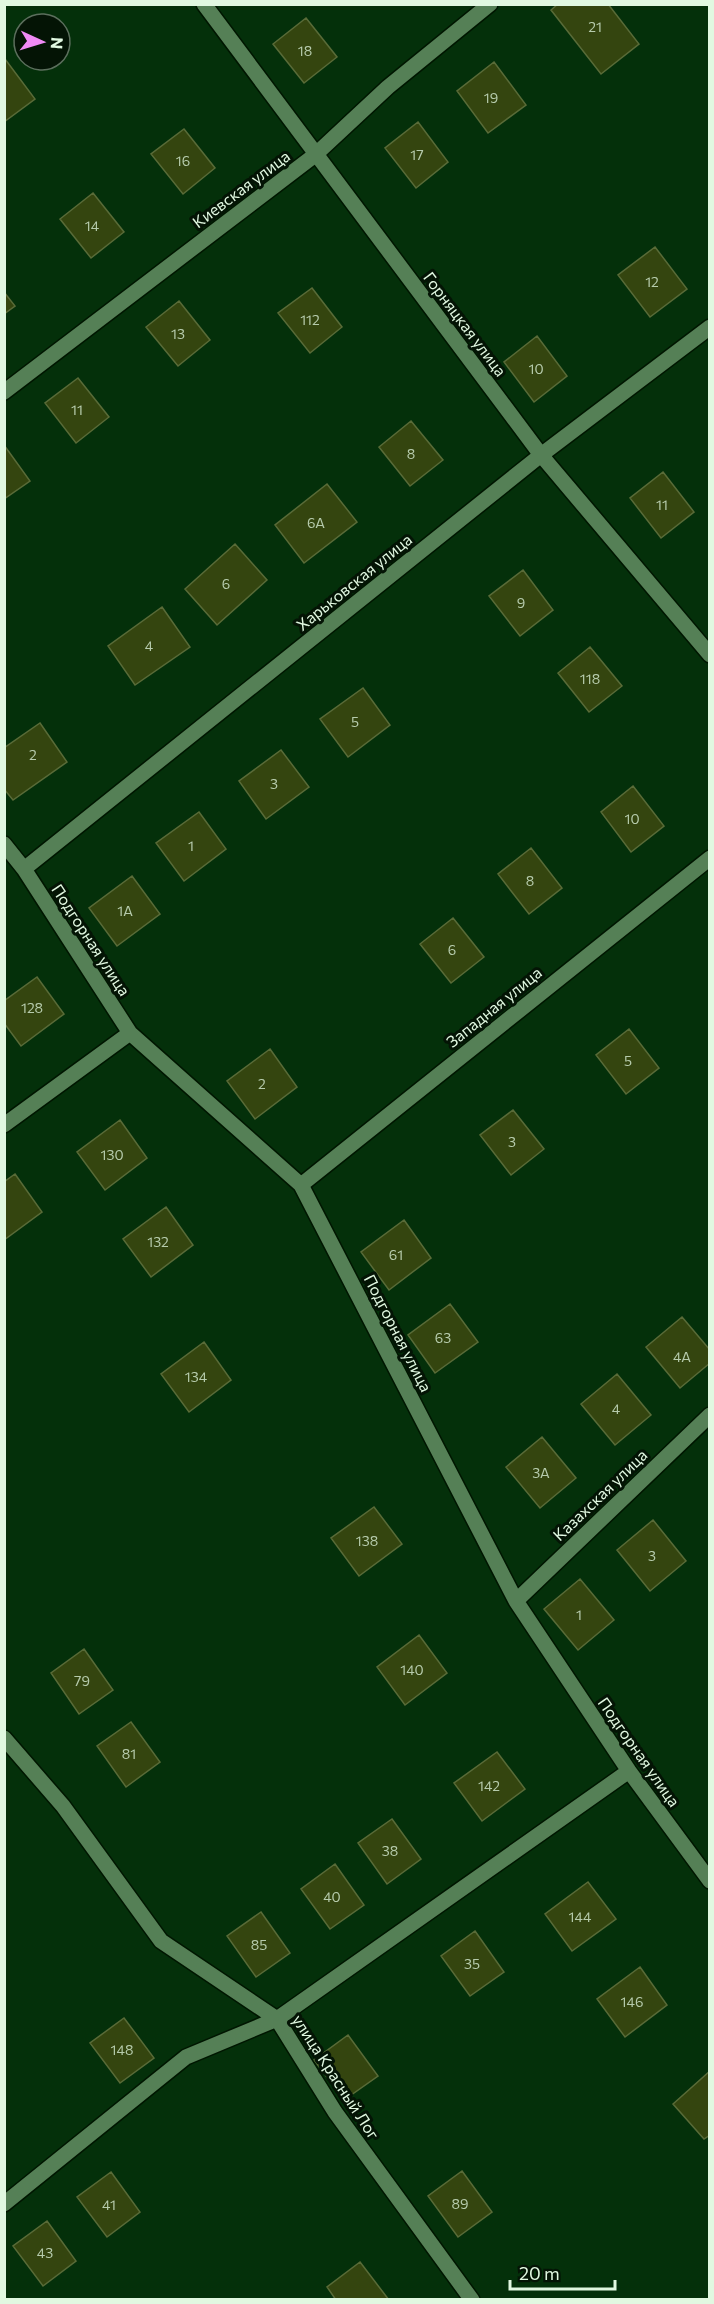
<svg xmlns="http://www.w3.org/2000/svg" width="714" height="2304" font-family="Commissioner,sans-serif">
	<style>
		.building { fill: #34450f; stroke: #596b38; stroke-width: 1.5 }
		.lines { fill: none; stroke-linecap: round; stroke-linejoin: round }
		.street-casing { stroke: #001600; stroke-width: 18 }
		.street { stroke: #558056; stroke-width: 15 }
		.labels { text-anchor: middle; stroke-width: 6; stroke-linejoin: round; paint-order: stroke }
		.number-label { font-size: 14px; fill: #b6cbac }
		.street-label { font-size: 16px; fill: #e1f8e1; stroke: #041405 }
	</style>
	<rect width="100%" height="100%" fill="#04300a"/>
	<path class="building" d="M558,4H608L639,44L601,74L551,10Z
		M306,18L337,57L304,83L273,44Z
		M5,59L35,99L4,122V59Z
		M494,62L526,105L488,133L457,91Z
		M418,122L448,162L416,188L385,148Z
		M184,129L215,168L183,194L151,154Z
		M93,193L124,232L91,258L60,219Z
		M655,247L687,289L650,317L618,275Z
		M312,288L342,327L310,353L278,313Z
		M4,292L15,306L4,314Z
		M179,301L210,340L178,366L146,327Z
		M537,336L567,376L534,402L504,362Z
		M78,378L109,417L76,443L45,403Z
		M411,421L443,460L410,486L379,447Z
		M4,445L30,481L4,499Z
		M663,472L694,512L661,538L630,498Z
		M327,484L357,522L304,563L275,525Z
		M235,544L267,580L217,625L185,589Z
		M523,570L553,610L520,636L489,596Z
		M162,607L190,647L135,685L108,646Z
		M590,647L622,686L589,712L558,673Z
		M363,688L390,725L348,757L320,719Z
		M40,723L67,762L13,800L4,789V748Z
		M281,750L309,787L266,819L239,781Z
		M633,786L664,826L631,852L601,812Z
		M199,812L226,849L184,881L156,843Z
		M531,848L562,888L529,914L498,874Z
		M132,876L160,914L117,946L89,908Z
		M453,918L484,957L451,983L420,944Z
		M37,977L64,1014L21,1046L4,1023V1001Z
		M629,1029L659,1068L626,1094L596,1055Z
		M270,1049L297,1087L255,1119L227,1081Z
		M513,1110L544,1149L511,1175L480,1135Z
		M120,1120L147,1158L105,1190L77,1152Z
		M15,1174L42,1212L4,1240V1182Z
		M166,1207L193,1245L151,1277L123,1239Z
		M404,1220L431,1258L389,1290L361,1252Z
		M450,1304L478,1342L435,1373L408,1335Z
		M682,1317L710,1350V1363L680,1388L646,1347Z
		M204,1342L231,1380L189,1412L161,1374Z
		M617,1374L651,1415L615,1445L581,1404Z
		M542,1437L576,1478L540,1508L506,1467Z
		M374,1507L402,1544L359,1576L331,1538Z
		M653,1520L686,1561L650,1591L617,1550Z
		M580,1579L614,1620L578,1650L544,1609Z
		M419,1635L447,1673L405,1705L377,1667Z
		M84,1649L113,1690L79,1714L51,1673Z
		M131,1722L160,1762L126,1787L97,1746Z
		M497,1752L525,1789L482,1821L454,1783Z
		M392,1819L421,1859L387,1884L358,1843Z
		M335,1864L364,1905L330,1929L301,1889Z
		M588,1882L616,1919L572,1951L545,1914Z
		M261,1912L290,1953L256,1977L227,1936Z
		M475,1931L504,1972L470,1996L441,1956Z
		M640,1967L667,2005L625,2037L597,1999Z
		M124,2018L154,2058L120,2083L90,2043Z
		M348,2035L378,2076L344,2100L314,2060Z
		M710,2071V2135L704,2139L673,2104Z
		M462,2171L492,2212L458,2237L428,2196Z
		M111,2172L140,2212L107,2237L77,2197Z
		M47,2221L76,2261L43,2286L13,2246Z
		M360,2262L389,2300H336L327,2287Z"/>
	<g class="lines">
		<g class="street-casing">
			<path id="street" d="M204,4L541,455L710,655
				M4,392L315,155L388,87L490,4
				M4,844L24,869L130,1033L301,1185L516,1601L629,1771L710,1881
				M24,869L541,455L710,327
				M4,1125L130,1033
				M301,1185L710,858
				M516,1601L710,1415
				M4,1738L63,1806L161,1941L277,2019L335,2112L472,2300
				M4,2204L186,2057L277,2019L629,1771"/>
		</g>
		<use href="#street" class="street"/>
	</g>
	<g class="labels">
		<g class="number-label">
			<text x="595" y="32">21</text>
			<text x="305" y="56">18</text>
			<text x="491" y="103">19</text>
			<text x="417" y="160">17</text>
			<text x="183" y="166">16</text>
			<text x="92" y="231">14</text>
			<text x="652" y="287">12</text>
			<text x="310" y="325">112</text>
			<text x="178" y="339">13</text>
			<text x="536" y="374">10</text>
			<text x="77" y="415">11</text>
			<text x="411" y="459">8</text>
			<text x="662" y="510">11</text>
			<text x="316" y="528">6А</text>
			<text x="226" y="589">6</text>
			<text x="521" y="608">9</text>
			<text x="149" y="651">4</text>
			<text x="590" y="684">118</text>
			<text x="355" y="727">5</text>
			<text x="33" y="760">2</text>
			<text x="274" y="789">3</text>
			<text x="632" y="824">10</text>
			<text x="191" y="851">1</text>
			<text x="530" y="886">8</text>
			<text x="125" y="916">1А</text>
			<text x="452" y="955">6</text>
			<text x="32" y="1013">128</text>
			<text x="628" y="1066">5</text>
			<text x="262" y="1089">2</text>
			<text x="512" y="1147">3</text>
			<text x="112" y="1160">130</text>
			<text x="158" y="1247">132</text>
			<text x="396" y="1260">61</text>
			<text x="443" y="1343">63</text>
			<text x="682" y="1362">4А</text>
			<text x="196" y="1382">134</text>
			<text x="616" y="1414">4</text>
			<text x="541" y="1478">3А</text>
			<text x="367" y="1546">138</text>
			<text x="652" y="1561">3</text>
			<text x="579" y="1620">1</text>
			<text x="412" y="1675">140</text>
			<text x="82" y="1686">79</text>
			<text x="129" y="1759">81</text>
			<text x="489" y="1791">142</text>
			<text x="390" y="1856">38</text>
			<text x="332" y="1902">40</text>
			<text x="580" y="1922">144</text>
			<text x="259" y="1950">85</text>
			<text x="472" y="1969">35</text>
			<text x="632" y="2007">146</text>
			<text x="122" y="2055">148</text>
			<text x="460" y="2209">89</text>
			<text x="109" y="2210">41</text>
			<text x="45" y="2258">43</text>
		</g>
		<g class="street-label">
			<text transform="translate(241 189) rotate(-37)" y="6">Киевская улица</text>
			<text transform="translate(465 324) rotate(53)" y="6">Горняцкая улица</text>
			<text transform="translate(354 582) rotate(-39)" y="6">Харьковская улица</text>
			<text transform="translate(91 940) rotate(57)" y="6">Подгорная улица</text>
			<text transform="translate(494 1007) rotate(-39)" y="6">Западная улица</text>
			<text transform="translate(398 1333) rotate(63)" y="6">Подгорная улица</text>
			<text transform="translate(600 1495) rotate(-44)" y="6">Казахская улица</text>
			<text transform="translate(639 1752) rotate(55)" y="6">Подгорная улица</text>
			<text transform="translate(336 2077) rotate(57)" y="6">улица Красный Лог</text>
		</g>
	</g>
	<rect width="714" height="2304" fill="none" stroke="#e1f8e1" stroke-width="12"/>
	<g transform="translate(42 42) rotate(94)"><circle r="28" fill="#041405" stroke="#5c6f5d" stroke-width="1.5"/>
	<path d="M0-4.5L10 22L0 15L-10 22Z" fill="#f08bf5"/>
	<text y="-9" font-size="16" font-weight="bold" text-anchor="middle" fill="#e1f8e1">N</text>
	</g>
	<path d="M510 2280v9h105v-9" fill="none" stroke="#e1f8e1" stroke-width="3"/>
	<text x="519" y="2280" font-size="18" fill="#e1f8e1" stroke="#041405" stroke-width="4.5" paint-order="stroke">20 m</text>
</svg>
